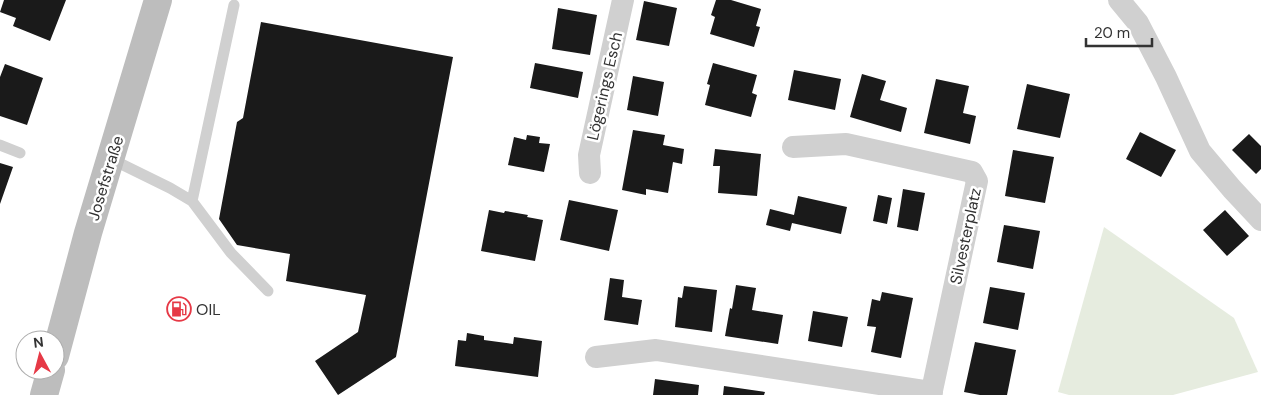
<svg xmlns="http://www.w3.org/2000/svg" width="1261" height="395" font-family="'DM Sans',sans-serif">
	<style>
		.green { fill: #e6ecdf }
		.building { fill: #1a1a1a }
		.lines { fill: none; stroke-linecap: round; stroke-linejoin: round }
		.lane { stroke: #d0d0d0; stroke-width: 11 }
		.street { stroke: #d0d0d0; stroke-width: 22 }
		.secondary { stroke: #bdbdbd; stroke-width: 28 }
		.labels { text-anchor: middle; stroke-width: 5; stroke-linejoin: round; paint-order: stroke }
		.street-label { font-size: 16px; fill: #333; stroke: #fff }
		.poi-label { font-size: 16px; fill: #333; stroke: #fff; text-anchor: start }
	</style>
	<rect width="100%" height="100%" fill="#fff"/>
	<path class="green" d="M1104,227L1234,318L1258,372L1173,395H1069L1058,392Z"/>
	<path class="building" d="M4,0H66L50,41L13,26L16,18L0,12Z
		M716,0H731L761,9L756,26L760,27L754,47L710,34L715,17L711,15Z
		M644,1L677,8L669,46L636,40Z
		M558,8L597,15L590,55L552,49Z
		M261,22L453,57L396,357L338,395L315,361L358,332L366,295L286,281L290,254L237,245L219,219L237,122L243,118Z
		M535,63L583,72L578,98L530,88Z
		M713,63L757,75L752,93L757,95L751,117L705,105L710,85L707,84Z
		M5,64L43,78L27,125L0,116V77Z
		M794,70L841,79L835,110L788,100Z
		M862,74L886,81L880,100L907,108L901,132L850,117Z
		M633,76L664,82L658,116L627,110Z
		M936,79L969,86L963,113L976,116L970,144L924,133Z
		M1027,84L1070,94L1060,138L1017,129Z
		M633,130L665,135L663,145L684,149L682,164L673,162L668,193L646,189V195L622,190Z
		M1140,132L1176,150L1161,177L1126,159Z
		M1249,134L1261,146V169L1256,174L1232,150Z
		M527,135L540,137L539,143L550,144L544,172L508,165L514,137L526,140Z
		M715,149L761,154L757,196L718,193L720,166H713Z
		M1013,150L1054,157L1045,203L1005,196Z
		M0,163L13,167L0,204Z
		M903,189L925,193L918,231L897,227Z
		M878,195L892,198L887,224L873,221Z
		M798,196L847,207L841,234L792,223L790,231L766,225L770,209L794,215Z
		M569,200L618,210L609,251L560,240Z
		M489,210L504,213L505,211L528,215L527,217L543,220L535,261L481,251Z
		M1225,210L1249,236L1227,256L1203,230Z
		M1004,225L1040,231L1033,269L997,262Z
		M610,278L624,280L622,297L642,300L638,325L604,320Z
		M736,285L756,288L752,310L783,315L778,344L725,336L730,308L732,309Z
		M684,286L717,290L712,332L675,327L678,297L682,298Z
		M990,287L1025,293L1018,330L983,323Z
		M882,292L913,298L901,358L871,352L876,327L867,326L872,299L880,301Z
		M813,311L848,317L842,347L808,341Z
		M467,333L484,336V340L513,344L514,337L542,341L538,377L455,366L458,340L466,341Z
		M975,342L1016,350L1007,395H980L964,392Z
		M655,379L699,385L698,395H653Z
		M724,386L765,392L764,395H723Z"/>
	<g class="lines">
		<path class="lane" d="M0,145L20,153
			M111,159L170,188L192,201L231,253L268,291
			M192,201L234,5"/>
		<path class="street" d="M1119,0L1138,23L1166,77L1200,151L1232,189L1261,220
			M793,147L846,144L972,172L977,181L931,395
			M590,173L589,155L623,0
			M596,357L656,350L932,392"/>
		<path class="secondary" d="M55,356L88,233L158,0
			M44,395L51,370"/>
	</g>
	<defs>
		<g id="fuel-ring" transform="scale(1.25)"><circle r="9.5" fill="#fff" stroke="#e63946" stroke-width="1.5"/><path d="M-5.5-6h7V0h2V4h1.3V-2.5L3-4.5l.8-.8L6-3V5H2.5V1h-1V6h-7ZM-4.2-4.7v3.2H.2V-4.7Z" fill="#e63946"/></g>
	</defs>
	<g fill-rule="evenodd">
		<use href="#fuel-ring" x="179" y="309"/>
	</g>
	<g class="labels">
		<g class="street-label">
			<text transform="translate(604 86) rotate(-77)" y="6">Lögerings Esch</text>
			<text transform="translate(105 178) rotate(-73)" y="6">Josefstraße</text>
			<text transform="translate(965 236) rotate(-78)" y="6">Silvesterplatz</text>
		</g>
		<g class="poi-label">
			<text x="196" y="315">OIL</text>
		</g>
	</g>
	<g transform="translate(40 355) rotate(353)"><circle r="24" fill="#ffffff" stroke="#adadad"/>
	<path d="M0-4L9 19L0 12L-9 19Z" fill="#e63946"/>
	<text y="-8" font-size="14" font-weight="bold" text-anchor="middle" fill="#333333">N</text>
	</g>
	<path d="M1086 38v8h66v-8" fill="none" stroke="#333333" stroke-width="2.5"/>
	<text x="1094" y="38" font-size="15" fill="#333333" stroke="#ffffff" stroke-width="4" paint-order="stroke">20 m</text>
</svg>
